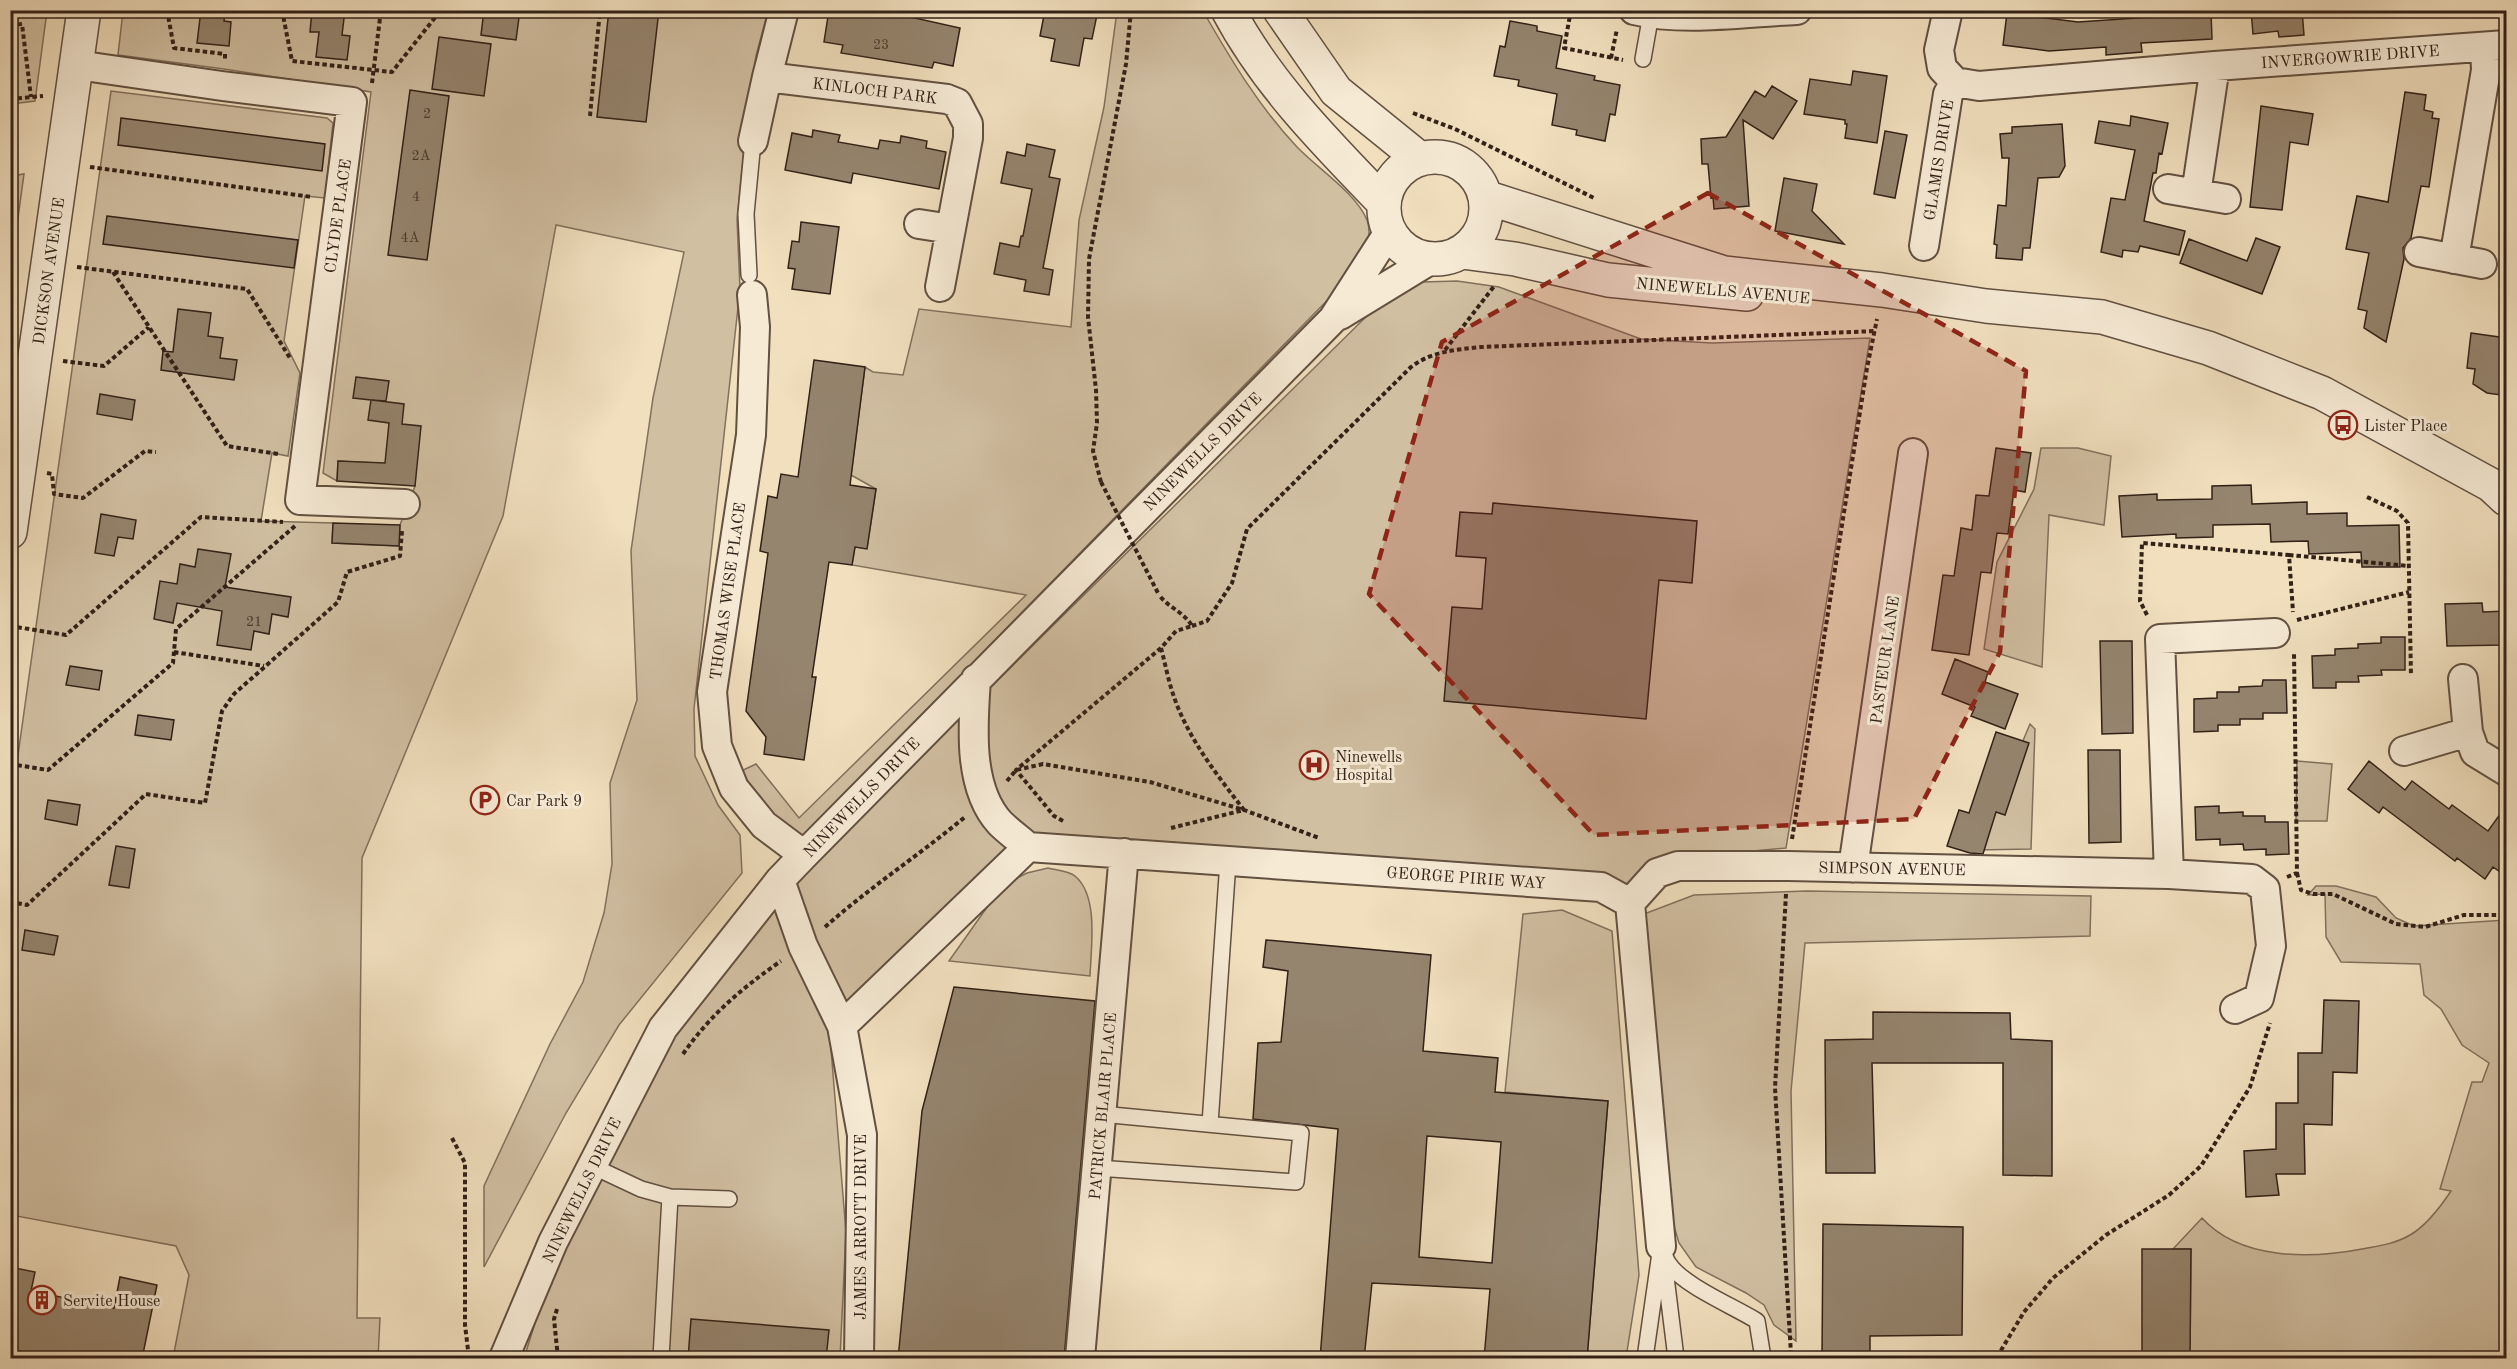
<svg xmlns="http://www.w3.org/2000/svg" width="2517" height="1369" font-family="'Old Standard TT',serif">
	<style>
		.green { fill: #d1bfa2; stroke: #82705c; stroke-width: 1.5 }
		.building { fill: #95846e; stroke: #322117; stroke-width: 1.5; fill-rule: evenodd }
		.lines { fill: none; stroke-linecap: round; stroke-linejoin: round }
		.service-casing { stroke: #625041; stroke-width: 18 }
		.minor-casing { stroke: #625041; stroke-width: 32 }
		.tertiary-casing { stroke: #625041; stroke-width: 36 }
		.path { stroke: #322117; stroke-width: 4; stroke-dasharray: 4.5 3; stroke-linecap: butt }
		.service { stroke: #f6ead5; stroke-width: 15 }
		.minor { stroke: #f6ead5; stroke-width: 28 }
		.tertiary { stroke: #f6ead5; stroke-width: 33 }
		.path-bridge { stroke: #322117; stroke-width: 4; stroke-dasharray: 4.5 3; stroke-linecap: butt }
		.marked { fill: #8f2418; fill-opacity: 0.2; stroke: #8f2418; stroke-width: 4.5; stroke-dasharray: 12 8; stroke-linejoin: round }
		.labels { text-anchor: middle; stroke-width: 6; stroke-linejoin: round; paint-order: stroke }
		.number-label { font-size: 14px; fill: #4b3a2d }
		.street-label { font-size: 16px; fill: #322117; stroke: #f6ead5 }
		.poi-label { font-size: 16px; fill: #322117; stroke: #f6ead5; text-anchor: start }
	</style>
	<rect width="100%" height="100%" fill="#f1dfbe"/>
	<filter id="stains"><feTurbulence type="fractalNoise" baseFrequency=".00333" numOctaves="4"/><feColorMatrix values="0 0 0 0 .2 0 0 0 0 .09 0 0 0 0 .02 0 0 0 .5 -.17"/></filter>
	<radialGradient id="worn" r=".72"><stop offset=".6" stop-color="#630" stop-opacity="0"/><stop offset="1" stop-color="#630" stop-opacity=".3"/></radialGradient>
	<path class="green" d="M10,11H47L35,101L11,104Z
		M123,11H768L756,56L745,134L737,219L740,289L694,709L695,756L718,805L740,835L742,873L619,1025L566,1113L484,1267V1186L550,1044L583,982L604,913L612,864L610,783L637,700L631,551L653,398L684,252L556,225L503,516L362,858L357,1318H380L378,1358H173L189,1275L176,1246L11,1215V805L111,91L327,118L333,123L325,198L305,196L284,341L300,373L288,456L272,453L261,521L333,523L332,543L399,546L400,525L415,486L416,465L338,461L337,481L323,473L371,92L224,69L118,55Z
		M1117,11H1203C1230,58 1259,107 1297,147C1317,168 1356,193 1367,220C1373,237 1365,254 1358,269L800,839L771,818L739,772L756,764L799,818L1026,595L852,565L855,547L867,548L876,489L851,475L865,367L873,372L903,375L919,309L1071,327L1079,220L1104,107Z
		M24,174L11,269V176Z
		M1457,281L1499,287L1641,339L1712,343L1870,338L1786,848L1665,859L1634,886L1030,834L830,1037L846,1232L840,1358H524L560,1244L671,1030L796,879L1378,305L1422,282Z
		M2041,448H2078L2111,456L2104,525L2049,515L2042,667L1984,649L1997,562L2034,489Z
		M2030,724L2035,729L2031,849L1977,850Z
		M2297,761L2332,764L2327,821H2296Z
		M1048,868C1056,870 1069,871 1075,876C1099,896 1091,947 1090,976L949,961L1002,886L1027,873Z
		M2316,886H2336L2376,897L2396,918L2414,926L2506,920V1358H2190L2191,1249H2173L2202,1218C2240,1260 2310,1259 2362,1249C2378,1246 2395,1244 2410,1235C2426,1226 2441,1206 2451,1191L2440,1189L2472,1082H2482L2489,1063L2462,1045L2441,1009L2424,995L2420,964L2341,962L2326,937L2325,894L2308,895Z
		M1807,891L2091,896L2090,936L1805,943L1791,1091L1796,1341L1774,1325L1764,1305L1746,1293L1696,1267L1679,1243L1669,1209L1644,914L1694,895Z
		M1562,910L1612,931L1639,1275L1626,1358H1587L1608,1101L1505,1092L1523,914Z"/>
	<path class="building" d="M201,10H225L224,21L231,22L229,46L197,43Z
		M312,10H345L342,35L350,36L347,60L316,57L319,32H310Z
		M484,10H520L516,40L481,35Z
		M609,10H659L646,122L597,117Z
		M829,10H879L960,28L953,66L934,62L932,68L841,53L843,45L824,42Z
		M1045,10H1098L1092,39L1084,38L1079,66L1051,61L1055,39L1040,36Z
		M2251,10H2302L2304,35L2279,37L2278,31L2253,34Z
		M2007,13L2078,22L2211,13L2212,39L2141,43L2142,52L2106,55V47L2049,51L2003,45Z
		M1510,21L1537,26V31L1562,36L1556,68L1595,76L1594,80L1620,85L1615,115L1610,114L1605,141L1576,135L1577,130L1552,125L1557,94L1518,86L1519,80L1494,76L1500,46L1505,47Z
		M439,37L491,44L484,96L432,89Z
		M1853,71L1887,76L1877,143L1845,138L1847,124H1845V120L1804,114L1810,79L1851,85Z
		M1772,86L1797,101L1773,139L1743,120L1749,206L1714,209L1713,197L1711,198L1708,164H1702L1701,139L1726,137L1755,91L1765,97Z
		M410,90L449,96L427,260L388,255Z
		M2405,92L2426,95L2424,110L2433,112L2432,118L2439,119L2429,187L2421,186L2411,238L2403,248L2404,259L2386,342L2364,328L2367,311L2358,309L2369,253L2346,249L2357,196L2388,202Z
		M2261,106L2313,114L2308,145L2290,142L2282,210L2250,207Z
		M2131,116L2168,123L2162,154L2159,153L2156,173H2153L2144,221L2185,231L2179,255L2140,246L2138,252L2123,250L2122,257L2101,252L2111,198L2125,200L2135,150L2095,143L2099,121L2130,126Z
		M121,118L325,144L322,171L118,145Z
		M2062,124L2065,166L2059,177L2038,178L2030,248H2023L2022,260L1996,258L1997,245L1994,244L1998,205L2006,206L2009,158H2002L2000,134L2012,133V127Z
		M813,130L840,135L838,142L878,149L880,140L900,143L901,136L927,141L926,148L946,152L939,189L853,173L851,183L785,170L792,133L812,137Z
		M1885,131L1907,135L1895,198L1874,194Z
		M1027,144L1055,150L1049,177L1060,179L1043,268L1053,270L1049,295L1024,291L1026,280L994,274L1000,243L1019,247L1021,236H1023L1032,189L1001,183L1007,152L1025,156Z
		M1784,178L1817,184L1812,211L1844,244L1775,231Z
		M107,216L298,240L294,268L103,244Z
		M801,222L839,227L830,294L792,289L795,269L788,268L792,241L799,242Z
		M2256,238L2280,247L2262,294L2180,263L2189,239L2247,261Z
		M178,309L211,313L208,336L223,338L220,358L237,360L234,380L161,370L163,351L173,352Z
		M2471,333L2506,338L2501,395L2487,393L2473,384L2475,369L2467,368Z
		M814,360L865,367L850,485L876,489L867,549L855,547L852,565L829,562L812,677H816L804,760L764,754L766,737L746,711L768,553L760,551L768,496L777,498L781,474L798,477Z
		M356,377L389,381L386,401L372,400L404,404L402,424L421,426L415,486L337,481L338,461L385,463L389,423L368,420L371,400L353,398Z
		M100,394L135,400L132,420L97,414Z
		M1996,448L2031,453L2025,492L2014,490L2008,534L1997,533L1991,573L1981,572L1969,655L1932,650L1943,575L1954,576L1961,528L1972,530L1976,495L1989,496Z
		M2251,485L2252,504L2307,502V514L2347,513V526L2399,525L2400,567H2362L2361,552L2309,554L2308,541L2271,542L2270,524L2213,525V537L2176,538V534L2122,537L2119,496L2157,494V500L2212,499V486Z
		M1493,503L1697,521L1692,583L1659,580L1646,719L1444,701L1452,607L1482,609L1486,558L1456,556L1460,512L1492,514Z
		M101,514L136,520L133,539L118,537L114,556L95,553Z
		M333,523L400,525L399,546L332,543Z
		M198,549L231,554L225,587L291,597L288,617L272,614L269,634L254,631L251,650L217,645L222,611L177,603L173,623L154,619L160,581L177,584L180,564L195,567Z
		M2482,603L2483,612L2506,611V645L2447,646L2445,604Z
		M2381,637H2405V670H2381L2382,675L2358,676L2359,682H2336V688H2313L2312,656L2335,655V649L2358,648V644L2381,643Z
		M2100,641H2132L2133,733L2102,734Z
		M1955,659L1988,672L1985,682L2018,694L2005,729L1971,716L1975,707L1942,694Z
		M70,666L102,671L99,690L66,685Z
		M2263,680H2286L2287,713H2263V719H2240V725H2218V731L2194,732V699L2217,698V692H2239V687L2262,686Z
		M138,715L174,720L171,740L135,735Z
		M1996,732L2029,743L2005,815L1996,812L1983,854L1970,853L1947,846L1959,810L1969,813Z
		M2088,750H2120L2121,842L2089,843Z
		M2369,761L2405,790L2412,781L2449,809L2452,805L2488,831L2506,806V876L2493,867L2485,879L2457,858L2455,861L2383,807L2379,813L2348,789Z
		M48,800L80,805L77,825L45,819Z
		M2219,806V813L2243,812V816H2265V822H2288L2289,854L2266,855V849L2244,850L2243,844L2220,845V839L2196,840L2195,807Z
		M116,846L135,849L129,888L109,885Z
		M25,930L58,936L54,955L22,950Z
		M1266,940L1431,955L1423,1051L1498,1058L1495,1092L1608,1101L1587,1359H1484L1490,1289L1372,1283L1364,1359H1320L1338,1129L1253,1119L1258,1043L1281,1042L1288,971L1263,967ZM1427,1136L1501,1142L1492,1263L1419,1257Z
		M954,987L1095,1001L1064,1359H898L922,1111Z
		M2324,1000L2359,1001L2357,1073L2333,1072L2332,1125L2304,1124L2305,1174H2276L2279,1195L2246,1197L2244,1151L2276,1149V1103H2298V1053H2322Z
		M1873,1012L2010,1013L2011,1039L2052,1041V1176L2003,1175V1063H1872L1875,1173H1826L1825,1040L1873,1039Z
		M1823,1224L1963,1227L1962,1335L1870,1336V1359H1822Z
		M2142,1249H2191L2190,1359H2151V1353H2142Z
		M10,1267L35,1272L31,1291L114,1308L120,1277L157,1285L142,1359H55L10,1349Z
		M691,1319L829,1330L826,1359H688Z"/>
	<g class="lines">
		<g class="service-casing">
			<path id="service" d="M1643,59L1651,14
				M749,275L746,214L753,141
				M1210,1124L1228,861
				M592,1166L641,1189L670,1197L729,1199
				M1097,1168L1296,1182L1301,1133L1101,1114
				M1661,1246C1664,1252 1665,1259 1669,1264C1684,1286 1733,1306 1757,1321L1763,1358
				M1664,1261L1676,1358
				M661,1358L670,1197
				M1645,1358L1661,1246"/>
		</g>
		<g class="minor-casing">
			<path id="minor" d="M784,10L767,77L947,99L957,103L968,124V138L940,287
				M1634,10C1685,22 1745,12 1797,10
				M1948,10L1939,50L1942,68L1955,82
				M77,65L222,86L352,102L300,500L405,504
				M1955,82L1979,86L2215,66L2506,45
				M753,141L767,77
				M2168,189L2226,199
				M2196,194L2215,66
				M919,224L951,229
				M1924,246L1948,94L1955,82
				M2419,252L2482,264
				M2454,259L2486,70L2485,47
				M752,295L755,327L751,435L712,692L717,746L734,788L764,825L804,855
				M1340,315L1430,260
				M976,679C973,723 967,787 1000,823C1008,831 1019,839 1028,847L1601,887L1630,903L1661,1246
				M2463,679L2468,732L2475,752L2506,771
				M2404,751L2468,732
				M1853,868L1913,453
				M2169,874L2160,639L2275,633
				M780,880L803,946L842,1026L862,1135L859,1358
				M1630,903L1657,873L1678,866H1788L2169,874L2252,879L2265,889L2271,946L2259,998L2235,1009
				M842,1026L1028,847
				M504,1358L553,1242L663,1028L780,880L804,855L1333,319L1389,232
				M1080,1358L1124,853"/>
		</g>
		<g class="tertiary-casing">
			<path id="tertiary" d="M1228,10C1267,84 1327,144 1384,203
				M1280,10L1336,91L1420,159
				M1384 208a51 51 0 1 1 102 0a51 51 0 1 1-102 0Z
				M1485,197L1724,273L1882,290L1986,306L2102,317L2208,348L2322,393L2491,485L2506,499
				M1462,252L1515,259L1608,280L1747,294
				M10,532L84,10"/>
		</g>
		<path class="path" d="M167,10L174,48L225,54V59
			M282,10L292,61L392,72L441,10
			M1571,10L1564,48L1623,60
			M10,25L22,24L31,97
			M1611,58L1617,29
			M372,83L381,10
			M10,99L43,96
			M1413,113L1455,129L1596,199
			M590,116L600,10
			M90,167L312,197
			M77,267L247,289L290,358
			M113,272L227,446L278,454
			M1445,350L1495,285
			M63,361L104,366L149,327
			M47,473L52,474L54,494L83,498L145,451L156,452
			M1101,482L1093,451L1097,423L1096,390L1088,317L1089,259L1126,64L1131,10
			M2367,497L2397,511L2408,523L2411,676
			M2289,555L2409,566
			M2147,615L2140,601L2142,543L2289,555L2293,612
			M2297,620L2409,592
			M10,626L66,635L201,517L283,522
			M1192,626L1207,621L1232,583L1247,529L1411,367C1432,351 1455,350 1481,347L1876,331
			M1161,648C1165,663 1168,679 1173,694C1187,737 1217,775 1244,810L1171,828
			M174,652L264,666
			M10,764L48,770L173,663L176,629L295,526
			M1007,781L1016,770L1043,764L1150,782L1244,810L1319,838
			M1063,821L1054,816L1016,770L1161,648L1176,631L1192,626C1184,612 1169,608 1159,595
			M1792,839L1867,368L1877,319
			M2297,873L2301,890L2313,894H2333L2396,924L2425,927L2464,915H2506
			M2287,877L2297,873L2294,652
			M1786,894L1775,1088L1791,1354
			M10,902L27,905L146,794L205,803L222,711L234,694L338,602L347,572L400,556L402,531
			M825,927C869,888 919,855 965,817
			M683,1054C710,1015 742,988 781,961
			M452,1138L465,1163V1325L469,1358
			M557,1309L554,1319L558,1358
			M1997,1357L2024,1312L2053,1278L2106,1235L2169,1195L2201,1166L2250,1087L2270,1023"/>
		<use href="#service" class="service"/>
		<use href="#minor" class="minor"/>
		<use href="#tertiary" class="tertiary"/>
		<path class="path-bridge" d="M1101,482L1159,595"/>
	</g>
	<path class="marked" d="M1708,193L2026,371L2000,652L1914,819L1594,835L1369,594L1442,342Z"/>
	<defs>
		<g id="bus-ring" transform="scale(1.5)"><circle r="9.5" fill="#f6ead5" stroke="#8f2418" stroke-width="1.5"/><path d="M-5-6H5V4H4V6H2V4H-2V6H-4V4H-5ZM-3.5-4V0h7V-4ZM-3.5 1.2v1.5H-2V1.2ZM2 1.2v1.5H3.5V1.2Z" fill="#8f2418"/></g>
		<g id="hospital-ring" transform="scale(1.5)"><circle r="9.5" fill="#f6ead5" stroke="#8f2418" stroke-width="1.5"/><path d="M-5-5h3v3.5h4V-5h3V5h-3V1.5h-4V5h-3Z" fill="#8f2418"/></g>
		<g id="parking-ring" transform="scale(1.5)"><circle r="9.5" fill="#f6ead5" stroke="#8f2418" stroke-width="1.5"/><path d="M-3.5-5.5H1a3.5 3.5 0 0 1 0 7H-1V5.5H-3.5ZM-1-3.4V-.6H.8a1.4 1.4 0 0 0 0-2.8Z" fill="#8f2418"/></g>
		<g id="building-ring" transform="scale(1.5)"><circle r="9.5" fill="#f6ead5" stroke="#8f2418" stroke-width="1.5"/><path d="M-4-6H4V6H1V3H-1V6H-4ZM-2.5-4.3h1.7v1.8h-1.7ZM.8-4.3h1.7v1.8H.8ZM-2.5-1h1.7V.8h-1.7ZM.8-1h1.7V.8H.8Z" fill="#8f2418"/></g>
	</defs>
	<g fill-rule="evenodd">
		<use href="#bus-ring" x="2343" y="425"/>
		<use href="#hospital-ring" x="1314" y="765"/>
		<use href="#parking-ring" x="485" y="800"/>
		<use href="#building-ring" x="42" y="1300"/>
	</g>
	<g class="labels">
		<g class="number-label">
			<text x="881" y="49">23</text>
			<text x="427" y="118">2</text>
			<text x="421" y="160">2A</text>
			<text x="416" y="201">4</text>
			<text x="410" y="242">4A</text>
			<text x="254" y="626">21</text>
		</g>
		<g class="street-label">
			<text transform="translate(2350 56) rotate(-4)" y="6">INVERGOWRIE DRIVE</text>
			<text transform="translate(875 90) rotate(7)" y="6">KINLOCH PARK</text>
			<text transform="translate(1938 160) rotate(-81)" y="6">GLAMIS DRIVE</text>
			<text transform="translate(337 216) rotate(-82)" y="6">CLYDE PLACE</text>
			<text transform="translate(48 271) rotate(-82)" y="6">DICKSON AVENUE</text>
			<text transform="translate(1723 290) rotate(5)" y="6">NINEWELLS AVENUE</text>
			<text transform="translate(1202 451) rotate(-45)" y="6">NINEWELLS DRIVE</text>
			<text transform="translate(727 591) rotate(-82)" y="6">THOMAS WISE PLACE</text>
			<text transform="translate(1884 660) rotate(-82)" y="6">PASTEUR LANE</text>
			<text transform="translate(861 797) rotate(-46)" y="6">NINEWELLS DRIVE</text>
			<text transform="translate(1892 868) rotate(1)" y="6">SIMPSON AVENUE</text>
			<text transform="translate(1466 877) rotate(4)" y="6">GEORGE PIRIE WAY</text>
			<text transform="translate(1102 1106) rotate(-85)" y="6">PATRICK BLAIR PLACE</text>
			<text transform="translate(581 1190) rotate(-64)" y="6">NINEWELLS DRIVE</text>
			<text transform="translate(860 1227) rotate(-90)" y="6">JAMES ARROTT DRIVE</text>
		</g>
		<g class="poi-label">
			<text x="2364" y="431">Lister Place</text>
			<text x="1335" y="762">Ninewells<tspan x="1335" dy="18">Hospital</tspan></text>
			<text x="506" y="806">Car Park 9</text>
			<text x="63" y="1306">Servite House</text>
		</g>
	</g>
	<rect width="2517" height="1369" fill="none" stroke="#f1dfbe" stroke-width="36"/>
	<rect x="12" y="12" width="2493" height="1345" fill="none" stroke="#322117" stroke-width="3"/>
	<rect x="18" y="18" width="2481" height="1333" fill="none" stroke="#322117" stroke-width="1.5"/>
	<rect width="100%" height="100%" filter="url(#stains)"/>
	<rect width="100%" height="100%" fill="url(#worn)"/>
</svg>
